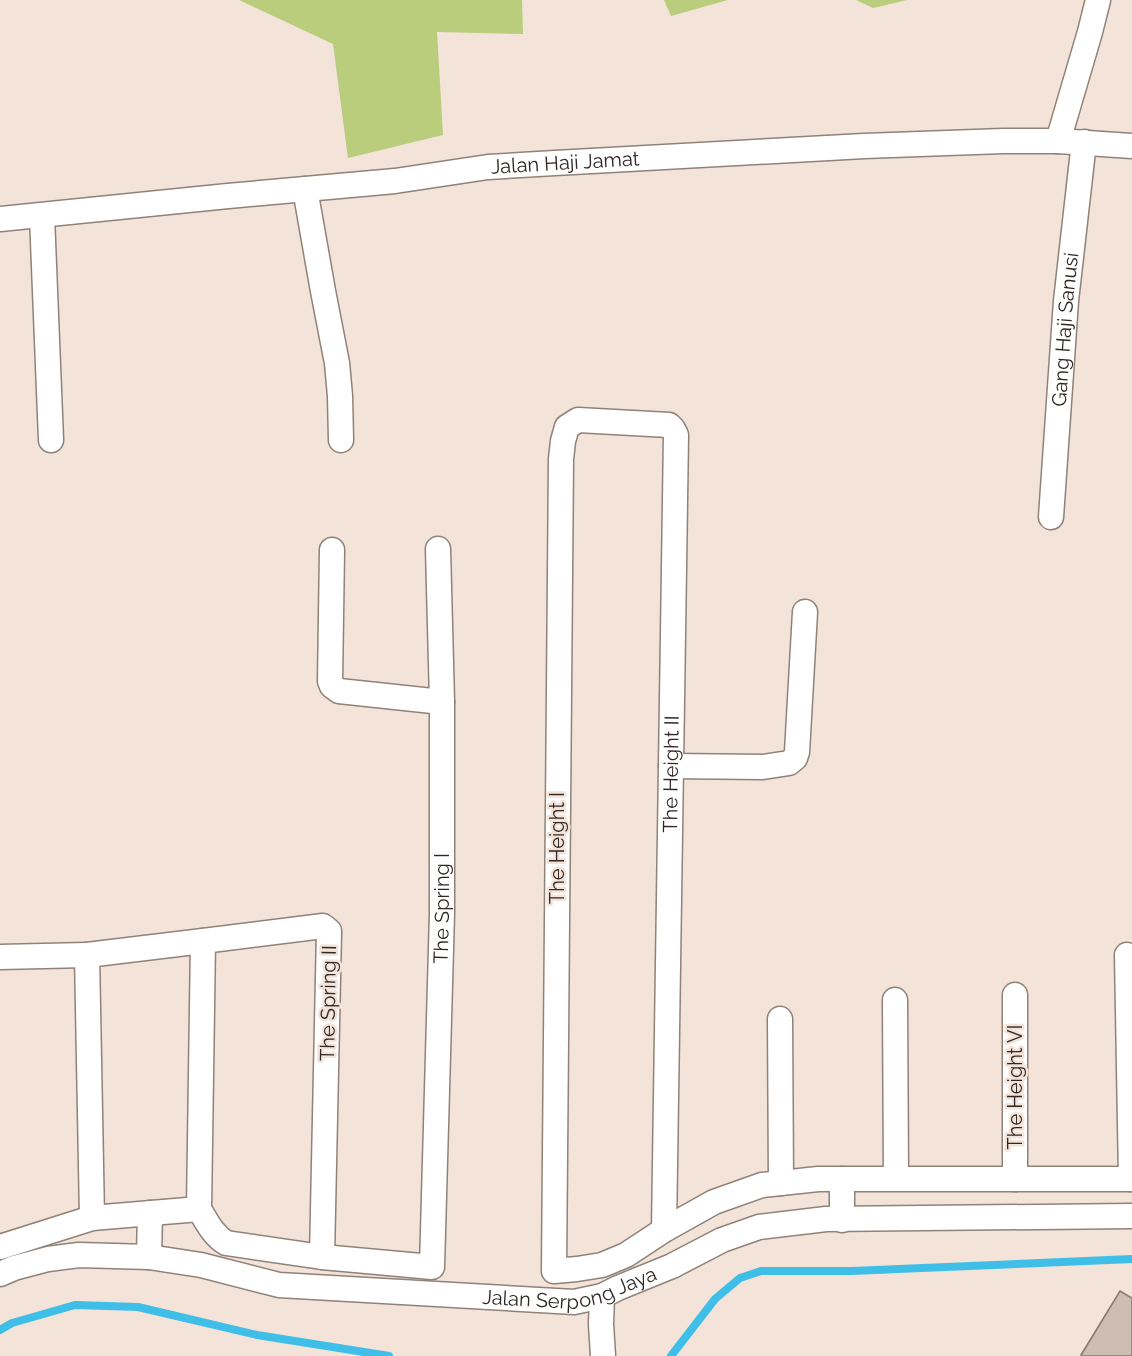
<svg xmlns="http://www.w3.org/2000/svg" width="1132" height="1356" font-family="Raleway,sans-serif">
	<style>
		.green { fill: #b9cd7c }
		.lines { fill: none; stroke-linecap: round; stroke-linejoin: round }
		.stream { stroke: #3fbee8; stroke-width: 8 }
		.building { fill: #ccbcb2; stroke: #86786f; stroke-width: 1.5 }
		.street-casing { stroke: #908279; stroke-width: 27 }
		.street { stroke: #fff; stroke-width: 24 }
		.labels { text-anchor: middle; stroke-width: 5; stroke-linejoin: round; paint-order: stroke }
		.street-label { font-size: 20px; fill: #2e2724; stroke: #f3e3d9 }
	</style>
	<rect width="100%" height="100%" fill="#f3e3d9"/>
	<path class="green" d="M239,0H522L523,34L437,32L443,135L348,158L333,44Z
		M664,0H728L671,16Z
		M856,0H907L873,8Z"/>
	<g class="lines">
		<path class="stream" d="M0,1330L12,1323L75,1305L138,1307L257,1335L389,1356
			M671,1356L715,1299L740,1278L761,1271H852L1132,1259"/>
	</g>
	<path class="building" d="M1120,1291L1132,1298V1356H1082L1081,1355Z"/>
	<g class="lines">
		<g class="street-casing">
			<g id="street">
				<path d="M1058,141L1090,32L1098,0"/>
				<path d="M305,189L323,291L337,363L340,396L341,440"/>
				<path d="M42,216L51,440"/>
				<path id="s1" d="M0,219L228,196L395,181L488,167L555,163L864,146L1003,141H1058L1132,146"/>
				<path id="s2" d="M1051,517L1066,301L1084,142"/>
				<path d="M332,550L330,681L332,686L339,691L442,702"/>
				<path d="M671,766L763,767L789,763L795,758L797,752L805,612"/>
				<path d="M1127,955L1131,1179"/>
				<path d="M0,957L87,955"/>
				<path d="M895,1000L896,1178"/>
				<path d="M780,1019L781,1183"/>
				<path d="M1015,1179V995"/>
				<path d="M199,1209L203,941L323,926L329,931L322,1257"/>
				<path d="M92,1218L87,955L203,941"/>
				<path d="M842,1220V1179"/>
				<path id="s3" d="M664,1230L676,435L673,429L669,425L578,420L567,427L563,441L561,459L554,1271L577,1269L602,1265L626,1255L664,1230L714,1202L762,1185L818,1179H1132"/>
				<path id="s4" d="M0,1247L92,1218L199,1209C207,1222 213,1235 226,1243L322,1257L432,1267L442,913V702L438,549"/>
				<path d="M149,1257L150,1213"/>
				<path id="s5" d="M0,1274L14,1268L48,1259L79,1255L149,1257L201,1265L279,1285L574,1302L602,1296L618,1288L672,1266L722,1240L759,1227L826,1219L1132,1216"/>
				<path d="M602,1296L601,1324L603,1356"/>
			</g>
		</g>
		<use href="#street" class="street"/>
	</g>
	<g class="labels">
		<g class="street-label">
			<text dy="7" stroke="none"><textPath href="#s1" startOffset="568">Jalan Haji Jamat</textPath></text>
			<text dy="7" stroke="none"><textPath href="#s2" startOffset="188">Gang Haji Sanusi</textPath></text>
			<text dy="7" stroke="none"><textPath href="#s3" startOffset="456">The Height II</textPath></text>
			<text transform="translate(557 848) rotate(-90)" y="7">The Height I</text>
			<text dy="7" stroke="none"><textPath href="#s4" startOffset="814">The Spring I</textPath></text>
			<text transform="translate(328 1003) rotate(-89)" y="7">The Spring II</text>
			<text transform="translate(1015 1087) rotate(-90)" y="7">The Height VI</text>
			<text dy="7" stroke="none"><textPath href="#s5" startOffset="578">Jalan Serpong Jaya</textPath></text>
		</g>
	</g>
</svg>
